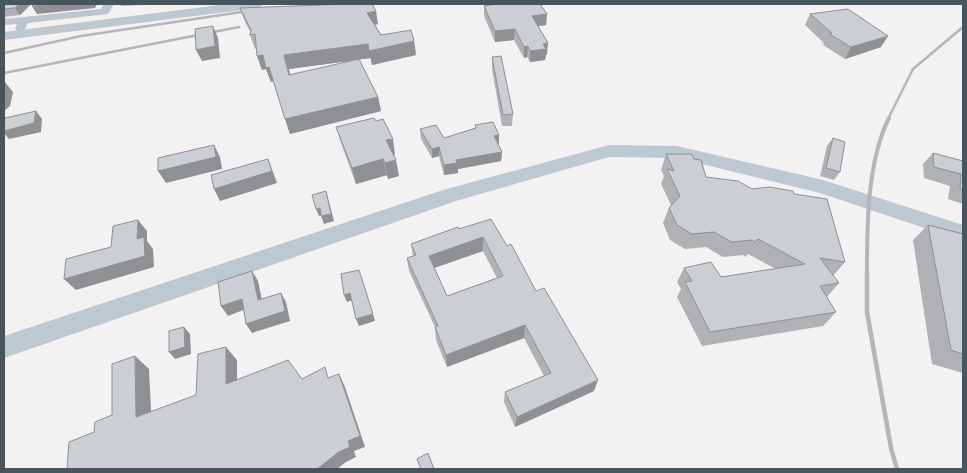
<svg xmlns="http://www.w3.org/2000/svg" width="967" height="473" font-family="Rubik,sans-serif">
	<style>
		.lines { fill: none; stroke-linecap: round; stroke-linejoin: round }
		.street { fill: #bdc6cc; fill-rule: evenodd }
		.secondary { fill: #bec8d1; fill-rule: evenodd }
		.rail-far2 { stroke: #b3b6ba; stroke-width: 2.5 }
		.rail-far1 { stroke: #b3b6ba; stroke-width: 4 }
		.rail { stroke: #b3b6ba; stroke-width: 4.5 }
		.wall { fill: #afb1b5; fill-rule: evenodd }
		.shaded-wall { fill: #8e9094 }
		.building { fill: #cbced3; stroke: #8e9094; fill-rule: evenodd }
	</style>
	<rect width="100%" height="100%" fill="#f3f1f1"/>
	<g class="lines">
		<path class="street" d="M104,4H114L108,14L28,23L24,31L20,32L15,29L17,24L4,25V19L101,9Z"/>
		<path class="secondary" d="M228,4H265L258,8L4,40V32Z
			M609,145L677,146L823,180L963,225V241L820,193L677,158L609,157L456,201L4,358V336L443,190Z"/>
		<path class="rail-far2" d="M317,5L345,4
			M4,53L81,36L255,10
			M4,73L239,27
			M888,119L913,69L963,27"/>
		<path class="rail-far1" d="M867,273C867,225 867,162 889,118"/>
		<path class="rail" d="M867,272V312L891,448L897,469"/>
	</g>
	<path class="wall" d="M4,4H31L20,15L4,17Z
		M120,4H142L141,5L121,6Z
		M484,6L546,25L538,26L547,54L546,55L545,60L530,62L527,57L524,58L514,40L495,42L484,16Z
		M240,8L378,24L375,25L381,35L414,41L416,55L372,65L371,58L359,59L378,97L381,111L290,134L273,81L271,82L266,69L262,70L257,56L256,48L255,49L250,35L251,33L245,22ZM356,60L290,75L289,69Z
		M810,14L881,47L845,59L823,45L824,43L805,25Z
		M492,57L513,114L512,126H502L492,69Z
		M475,125L499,135V144H498L502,152L501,161L458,169V173L444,175L439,156L432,158L421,139L420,129L444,138L475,128Z
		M336,127L395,155H393L399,176L388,179L387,175L356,184L341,143Z
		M833,138L840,172L834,180L820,176L827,146Z
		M933,153L963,161V204L948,199L950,186L924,178L923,164Z
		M666,154L694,159L706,177L752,189L794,194L845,262L833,276L839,283L827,297L836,312L823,326L702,346L677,297L681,289L677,282L684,268L721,277L776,269L748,254L746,257L743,255L723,257L706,247L685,249L670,240L663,223L669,208L671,205L661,184L664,176L661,170Z
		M928,225L963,234V373L932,364L913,240Z
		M459,229L507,246L536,291L594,391L515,427L504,402L505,392L544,376L524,338L447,367L436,340L435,327L409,271L407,258L413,256L411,244ZM483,251L497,278L447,296L434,268Z"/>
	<path class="shaded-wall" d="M19,4H31L20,15L15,8Z
		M55,4H97L95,8L37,14L32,6Z
		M376,11L378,24L369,26L367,13Z
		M547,14L546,25L531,27L532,16Z
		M213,26L218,38L220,58L202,61L196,50Z
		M515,29L514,40L495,42V31Z
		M888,36L881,47L845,59L851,47Z
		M414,41L416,55L372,65L369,51Z
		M548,43L547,54L546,55L545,60L530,62V51L543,44Z
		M368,44L371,58L289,69L294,89L284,55Z
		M528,46L527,57L524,58V47Z
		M263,55L269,67L274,81L271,82L266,69L262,70L257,56Z
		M4,81L13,92L10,106L4,111Z
		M378,97L381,111L290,134L285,119Z
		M36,111L42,119L41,132L9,139L4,133V131Z
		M499,135V144L494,145V136Z
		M393,139L395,155L389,156L386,140Z
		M214,145L220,157L222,169L166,183L158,171Z
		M439,147V156L432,158V149Z
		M502,152L501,161L458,169V173L444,175V165L456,160Z
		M268,159L277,183L220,201L214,189Z
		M383,159L387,175L356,184L352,168Z
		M396,160L399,176L388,179L385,163Z
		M326,191L334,221L324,224L321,216Z
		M320,208L322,215L319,216L316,209Z
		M138,220L147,231V241L153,249L154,267L76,290L64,279L137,239Z
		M483,237V251L431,269L429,256Z
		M252,271L258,281L264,310L258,300Z
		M281,293L286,302L290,321L252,333L246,324Z
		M350,293L352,300L347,302L344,295Z
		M242,299L248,308L228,316L221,306Z
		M373,314L375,321L359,326L356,319Z
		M525,325L524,338L447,367L446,355Z
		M184,327L190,334L191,354L175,359L169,352Z
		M226,347L237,360V396L226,384Z
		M135,356L149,369L152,429L136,417Z
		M339,374L345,387L365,447L354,451L356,457L346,462L337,469H317L348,441Z
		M598,380L594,391L515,427L517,417Z"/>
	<path class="building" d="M4,4H19L15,8L4,9Z
		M34,4H55L32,6Z
		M348,4H372L376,11L367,13L381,35L411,30L414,41L369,51L368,44L284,55L289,75L359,59L378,97L285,119L269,67L266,68L263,55L257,56L255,34L250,35L251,30L240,8Z
		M497,4H540L547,14L532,16L548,43L543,44L546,49L530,51L528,46L524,47L515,29L495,31L484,6Z
		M848,9L888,36L851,47L829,34L832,33L810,14Z
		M213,26L215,46L196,50L195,29Z
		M501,56L513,114L503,115L492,57Z
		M36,111L34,123L4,131L5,118Z
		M374,118L376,121L383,119L393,139L386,140L396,160L385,163L383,159L352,168L336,127Z
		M493,122L499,135L494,136L502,152L456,160L457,163L444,165L439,147L432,149L420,129L436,125L444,138L476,128L475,125Z
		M833,138L845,142L840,172L826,168Z
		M214,145L216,157L158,171V158Z
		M933,153L963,161V189L960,188L961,174L934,167Z
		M666,154H692L694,159L701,160L706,177L738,181L752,189L769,187L793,191L794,194L827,199L845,262L820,258L839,283L820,286L836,312L710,332L685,282L692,281L684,268L711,262L721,277L805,264L758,239L755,242L752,240L732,242L714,232L692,234L677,225L669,208L680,196L667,169L674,171Z
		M268,159L272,171L214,189L211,175Z
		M326,191L331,214L321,216L320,208L316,209L312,195Z
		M491,219L507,246L511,244L536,291L544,288L598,380L517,417L505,392L551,373L525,325L446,355L435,327L438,326L407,258L416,255L411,244L458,227L459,229ZM483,237L503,276L447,296L429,256Z
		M138,220L137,239L144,237L145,256L64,279L66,259L111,247L113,226Z
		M928,225L963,234V354L951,350Z
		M359,270L373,314L356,319L350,293L344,295L341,274Z
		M252,271L258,300L281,293L285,311L246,324L242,299L221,306L218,282Z
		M184,327L185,347L169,352V331Z
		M226,347V384L288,360L302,379L325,367L328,378L339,374L360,436L348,441L350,447L339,452L317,469H67L69,442L94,432L95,422L112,415V364L135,356L136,417L196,395L198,354Z
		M428,453L434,469H421L417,459Z"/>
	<rect width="967" height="473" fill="none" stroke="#49555d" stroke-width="10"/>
</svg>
